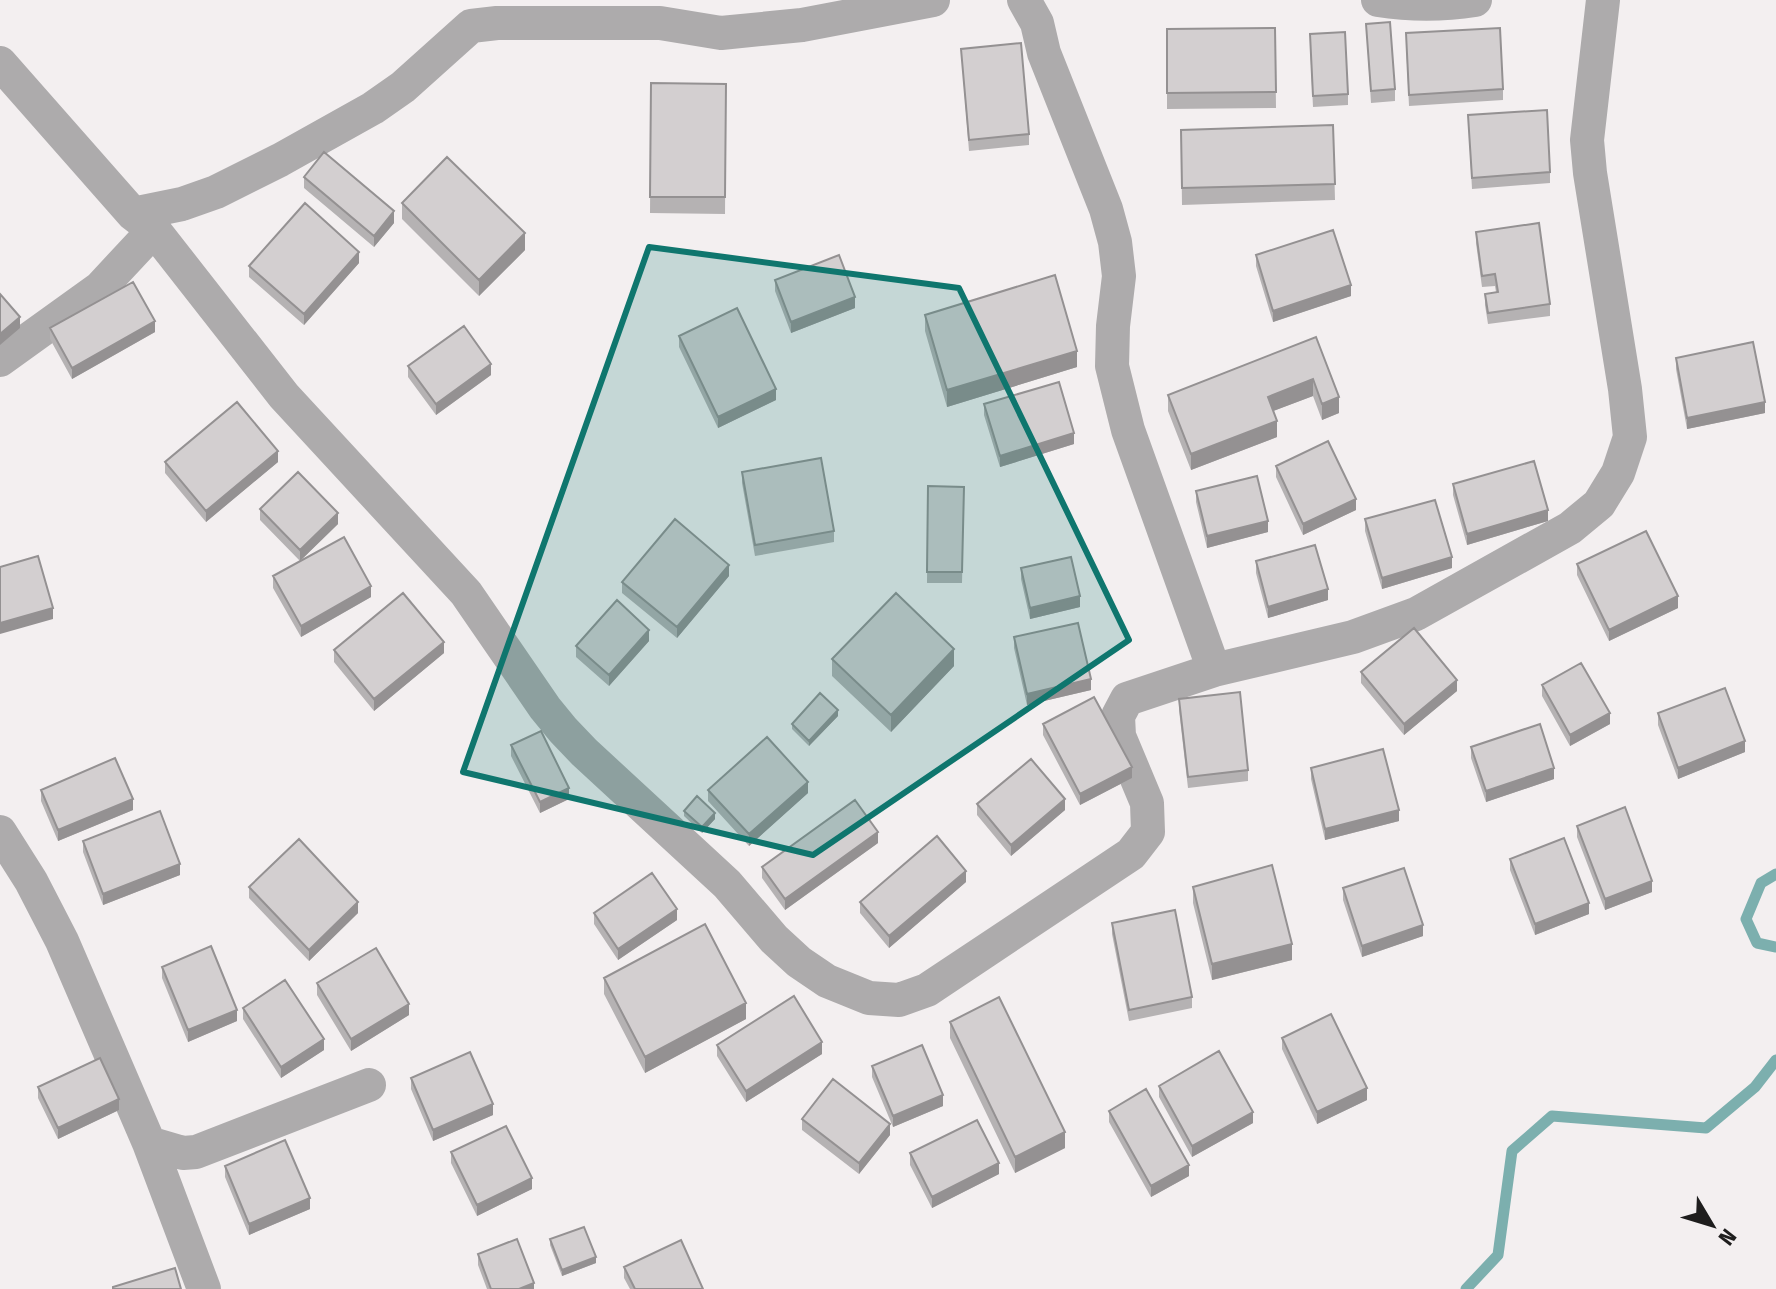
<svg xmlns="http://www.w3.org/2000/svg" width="1776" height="1289" font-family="'Fira Sans Condensed',sans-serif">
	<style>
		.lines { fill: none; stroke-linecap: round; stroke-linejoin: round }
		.stream { stroke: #7cafae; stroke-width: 11 }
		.street { stroke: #adabac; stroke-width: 34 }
		.wall { fill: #b5b2b3 }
		.shaded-wall { fill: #949192 }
		.building { fill: #d3cfd0; stroke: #949192; stroke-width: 2 }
		.marked { fill: #0f766e; fill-opacity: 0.2; stroke: #0f766e; stroke-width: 6; stroke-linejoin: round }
	</style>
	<rect width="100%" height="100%" fill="#f3eff0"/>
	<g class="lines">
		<path class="stream" d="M1776,874L1761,883L1746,919L1757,943L1776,947
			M1466,1289L1498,1255L1512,1151L1552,1116L1706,1128L1755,1087L1776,1060"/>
		<path class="street" d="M1024,0L1037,23L1044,53L1106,209L1115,242L1119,276L1113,326L1112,366L1128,430L1214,670
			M1378,0C1411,5 1442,5 1475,0
			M0,63L133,214L154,230L284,396L466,593L545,708L563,730L584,752L727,884L774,939L799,962L827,981L869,998L899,1000L927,990L1131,854L1148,832L1147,803L1119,736L1118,716L1127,699L1214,670L1353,637L1416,614L1570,528L1599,504L1618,473L1630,437L1625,389L1590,173L1587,140L1603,0
			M133,214L182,204L216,192L280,160L373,108L403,87L471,26L497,23H660L721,33L802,25L933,0
			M0,360L100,288L154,230
			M0,832L31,881L62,941L149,1143L204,1289
			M149,1143L183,1153L196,1152L369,1085"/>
	</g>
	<path class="wall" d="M1366,24L1395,89V101L1371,103Z
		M1275,28L1276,108L1167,109V29Z
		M1406,44L1503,89V100L1409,106Z
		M1310,45L1348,94V105L1313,107Z
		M961,49L1029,134V145L969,151Z
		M651,83L726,84L725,214L650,213Z
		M1468,115L1550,172V183L1472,189Z
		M1333,125L1335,200L1182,205L1181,130Z
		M304,177L394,223L374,247L304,188Z
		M402,203L525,250L479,296L402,219Z
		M1476,232L1550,304V316L1488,324L1485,305V294L1496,292L1495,286L1482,287L1476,243Z
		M1256,255L1351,296L1273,322L1256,266Z
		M359,263L304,325L249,277V266Z
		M775,280L855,308L791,333L775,291Z
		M925,315L1077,367L947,407L925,331Z
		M50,328L155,332L72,379L50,339Z
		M679,336L776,400L718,428L679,347Z
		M1316,337L1339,413L1322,420L1313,396L1273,411L1277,437L1191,470L1168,411V395Z
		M1676,358L1765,413L1687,429L1676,369Z
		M408,366L491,375L436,415L408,377Z
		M984,404L1074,444L1000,467L984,415Z
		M165,462H278L206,522L165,473Z
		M1276,466L1356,510L1303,535L1276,477Z
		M742,472L834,531V542L755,556L742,483Z
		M1453,484L1548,521L1467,545L1453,495Z
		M928,486L964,487L962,583H927Z
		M1196,491L1268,532L1207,548L1196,502Z
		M260,509L338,524L300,561L260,520Z
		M1365,519L1452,568L1382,589L1365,531Z
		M1256,561L1328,600L1268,618L1256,573Z
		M1577,564L1678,608L1609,641L1577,575Z
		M1021,568L1080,607L1030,619L1021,579Z
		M273,576L371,597L301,637L273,588Z
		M729,576L677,638L622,593V582Z
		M1014,637L1091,690L1027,705L1014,648Z
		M649,641L609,686L576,657V646Z
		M334,650L444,653L374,711L334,662Z
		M832,659L954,666L891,732L832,676Z
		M1361,672L1457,691L1404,735L1361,683Z
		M1542,685L1610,724L1570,746L1542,696Z
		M1179,699L1248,770V781L1188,788L1179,710Z
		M1658,713L1745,752L1678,779L1658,725Z
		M838,716L809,746L792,729V724Z
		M1043,724L1132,778L1080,805L1043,735Z
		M511,745L569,799L540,813L511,756Z
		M1471,747L1554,779L1486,802L1471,758Z
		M1311,768L1399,821L1325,840L1311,779Z
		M41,790L133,810L58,841L41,801Z
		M708,790L808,793L749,846L708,801Z
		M977,804L1065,810L1011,856L977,815Z
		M684,811L715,819L702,833L684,816Z
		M1577,826L1652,892L1605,910L1577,837Z
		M83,841L180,875L103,905L83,852Z
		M878,843L785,910L762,878V867Z
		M1510,859L1589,914L1535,935L1510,870Z
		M966,882L889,948L860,913V902Z
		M249,887L358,913L309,961L249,898Z
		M1193,887L1292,960L1212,980L1193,903Z
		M1343,888L1423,936L1362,957L1343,900Z
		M594,913L677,920L618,960L594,924Z
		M1112,923L1192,997V1008L1129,1021L1112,934Z
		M162,967L237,1021L188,1042L162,978Z
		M604,978L746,1019L645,1073L604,994Z
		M317,983L409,1015L351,1051L317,995Z
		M243,1008L324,1050L281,1078L243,1019Z
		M950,1022L1065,1148L1015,1173L950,1038Z
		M1282,1038L1367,1100L1317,1124L1282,1049Z
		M717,1045L822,1054L746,1102L717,1056Z
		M872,1066L943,1106L893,1127L872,1077Z
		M411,1078L493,1115L433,1141L411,1089Z
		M1159,1086L1253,1123L1192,1157L1159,1097Z
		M38,1087L119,1110L58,1139L38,1098Z
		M1109,1111L1189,1176L1151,1197L1109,1122Z
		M802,1119L890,1135L859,1174L802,1130Z
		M451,1152L532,1189L477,1216L451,1163Z
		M910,1153L999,1174L932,1208L910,1165Z
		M225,1166L310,1209L249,1235L225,1177Z
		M550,1239L596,1263L562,1276L550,1245Z
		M478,1254L534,1289H487L478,1265Z
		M624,1267L703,1289H630L624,1278Z"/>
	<path class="shaded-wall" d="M394,211V223L374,247V236Z
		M525,233V250L479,296V280Z
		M359,252V263L304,325V314Z
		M1351,285V296L1273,322V311Z
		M855,297V308L791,333V322Z
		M20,317V328L0,345V334Z
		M155,321V332L72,379V368Z
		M1077,351V367L947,407V390Z
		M491,364V375L436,415V404Z
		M1313,379V396L1268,413V397Z
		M776,389V400L718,428V417Z
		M1339,397V413L1322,420V404Z
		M1765,402V413L1687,429V418Z
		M1277,421V437L1191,470V454Z
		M1074,433V444L1000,467V456Z
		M278,451V462L206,522V511Z
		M1356,499V510L1303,535V524Z
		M1548,510V521L1467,545V534Z
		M338,513V524L300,561V550Z
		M1268,521V532L1207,548V536Z
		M1452,557V568L1382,589V578Z
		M729,565V576L677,638V627Z
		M371,586V597L301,637V626Z
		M1328,589V600L1268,618V607Z
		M1080,596V607L1030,619V608Z
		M1678,596V608L1609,641V630Z
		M53,608V619L0,634V623Z
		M649,630V641L609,686V675Z
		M444,642V653L374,711V699Z
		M954,649V666L891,732V715Z
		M1091,679V690L1027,705V694Z
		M1457,680V691L1404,735V724Z
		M838,710V716L809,746V741Z
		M1610,713V724L1570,746V735Z
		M1745,741V752L1678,779V768Z
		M1132,767V778L1080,805V794Z
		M1554,768V779L1486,802V791Z
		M808,782V793L749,846V834Z
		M569,788V799L540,813V802Z
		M133,799V810L58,841V830Z
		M1065,799V810L1011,856V845Z
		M1399,810V821L1325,840V829Z
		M715,813V819L702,833V827Z
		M878,832V843L785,910V899Z
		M180,864V875L103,905V894Z
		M966,871V882L889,948V936Z
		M1652,881V892L1605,910V899Z
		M358,902V913L309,961V950Z
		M1589,903V914L1535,935V924Z
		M677,909V920L618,960V949Z
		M1423,925V936L1362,957V946Z
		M1292,944V960L1212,980V964Z
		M746,1003V1019L645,1073V1057Z
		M409,1004V1015L351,1051V1039Z
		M237,1010V1021L188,1042V1030Z
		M324,1039V1050L281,1078V1067Z
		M822,1042V1054L746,1102V1091Z
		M1367,1088V1100L1317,1124V1112Z
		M943,1095V1106L893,1127V1116Z
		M119,1099V1110L58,1139V1128Z
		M493,1104V1115L433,1141V1130Z
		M1253,1112V1123L1192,1157V1146Z
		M890,1124V1135L859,1174V1163Z
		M1065,1132V1148L1015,1173V1157Z
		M999,1163V1174L932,1208V1197Z
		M1189,1165V1176L1151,1197V1186Z
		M532,1178V1189L477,1216V1205Z
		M310,1198V1209L249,1235V1224Z
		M596,1257V1263L562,1276V1270Z
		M534,1283V1289H519Z"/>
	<path class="building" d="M1390,22L1395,89L1371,91L1366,24Z
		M1275,28L1276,92L1167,93V29Z
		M1500,28L1503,89L1409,95L1406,33Z
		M1345,32L1348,94L1313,96L1310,34Z
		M1021,43L1029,134L969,140L961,49Z
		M651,83L726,84L725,197H650Z
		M1547,110L1550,172L1472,178L1468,115Z
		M1333,125L1335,184L1182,188L1181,130Z
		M324,152L394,211L374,236L304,177Z
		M447,157L525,233L479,280L402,203Z
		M305,203L359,252L304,314L249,266Z
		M1539,223L1550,304L1488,313L1485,294L1498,292L1495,274L1482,276L1476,232Z
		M1333,230L1351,285L1273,311L1256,255Z
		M839,255L855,297L791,322L775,280Z
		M1055,275L1077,351L947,390L925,315Z
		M133,282L155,321L72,368L50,328Z
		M0,294L20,317L0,334Z
		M737,308L776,389L718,417L679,336Z
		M464,326L491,364L436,404L408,366Z
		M1316,337L1339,397L1322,404L1313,379L1268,397L1277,421L1191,454L1168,395Z
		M1753,342L1765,402L1687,418L1676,358Z
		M1059,382L1074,433L1000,456L984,404Z
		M237,402L278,451L206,511L165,462Z
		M1328,441L1356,499L1303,524L1276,466Z
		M821,458L834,531L755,545L742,472Z
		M1534,461L1548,510L1467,534L1453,484Z
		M298,472L338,513L300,550L260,509Z
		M1257,476L1268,521L1207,536L1196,491Z
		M928,486L964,487L962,572H927Z
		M1435,500L1452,557L1382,578L1365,519Z
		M675,519L729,565L677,627L622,582Z
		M1646,531L1678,596L1609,630L1577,564Z
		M344,537L371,586L301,626L273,576Z
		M1315,545L1328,589L1268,607L1256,561Z
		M38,556L53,608L0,623V567Z
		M1071,557L1080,596L1030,608L1021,568Z
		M403,593L444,642L374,699L334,650Z
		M896,593L954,649L891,715L832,659Z
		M617,600L649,630L609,675L576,646Z
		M1078,623L1091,679L1027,694L1014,637Z
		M1414,628L1457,680L1404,724L1361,672Z
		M1581,663L1610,713L1570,735L1542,685Z
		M1725,688L1745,741L1678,768L1658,713Z
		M1240,692L1248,770L1188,777L1179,699Z
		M820,693L838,710L809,741L792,724Z
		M1094,697L1132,767L1080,794L1043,724Z
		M1540,724L1554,768L1486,791L1471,747Z
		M541,731L569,788L540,802L511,745Z
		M767,737L808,782L749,834L708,790Z
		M1383,749L1399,810L1325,829L1311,768Z
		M115,758L133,799L58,830L41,790Z
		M1031,759L1065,799L1011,845L977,804Z
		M697,796L715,813L702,827L684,811Z
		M855,800L878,832L785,899L762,867Z
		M1625,807L1652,881L1605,899L1577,826Z
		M160,811L180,864L103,894L83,841Z
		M937,836L966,871L889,936L860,902Z
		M1564,838L1589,903L1535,924L1510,859Z
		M299,839L358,902L309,950L249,887Z
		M1272,865L1292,944L1212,964L1193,887Z
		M1404,868L1423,925L1362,946L1343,888Z
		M652,873L677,909L618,949L594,913Z
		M1175,910L1192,997L1129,1010L1112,923Z
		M705,924L746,1003L645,1057L604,978Z
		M211,946L237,1010L188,1030L162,967Z
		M376,948L409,1004L351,1039L317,983Z
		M285,980L324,1039L281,1067L243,1008Z
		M794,996L822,1042L746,1091L717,1045Z
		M999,997L1065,1132L1015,1157L950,1022Z
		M1331,1014L1367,1088L1317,1112L1282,1038Z
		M922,1045L943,1095L893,1116L872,1066Z
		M1219,1051L1253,1112L1192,1146L1159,1086Z
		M470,1052L493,1104L433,1130L411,1078Z
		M100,1058L119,1099L58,1128L38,1087Z
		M833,1079L890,1124L859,1163L802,1119Z
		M1146,1089L1189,1165L1151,1186L1109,1111Z
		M977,1120L999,1163L932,1197L910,1153Z
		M506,1126L532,1178L477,1205L451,1152Z
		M285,1140L310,1198L249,1224L225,1166Z
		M584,1227L596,1257L562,1270L550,1239Z
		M517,1239L534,1283L519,1289H491L478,1254Z
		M681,1240L703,1289H635L624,1267Z
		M175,1268L181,1289H113V1287Z"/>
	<path class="marked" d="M649,247L959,288L1129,640L813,855L463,772Z"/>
	<g transform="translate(1712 1225) rotate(128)" stroke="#f3eff0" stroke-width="6" paint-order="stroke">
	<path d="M0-6L14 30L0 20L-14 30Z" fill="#1e1d1d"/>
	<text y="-12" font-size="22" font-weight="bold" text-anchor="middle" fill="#1e1d1d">N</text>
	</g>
</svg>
